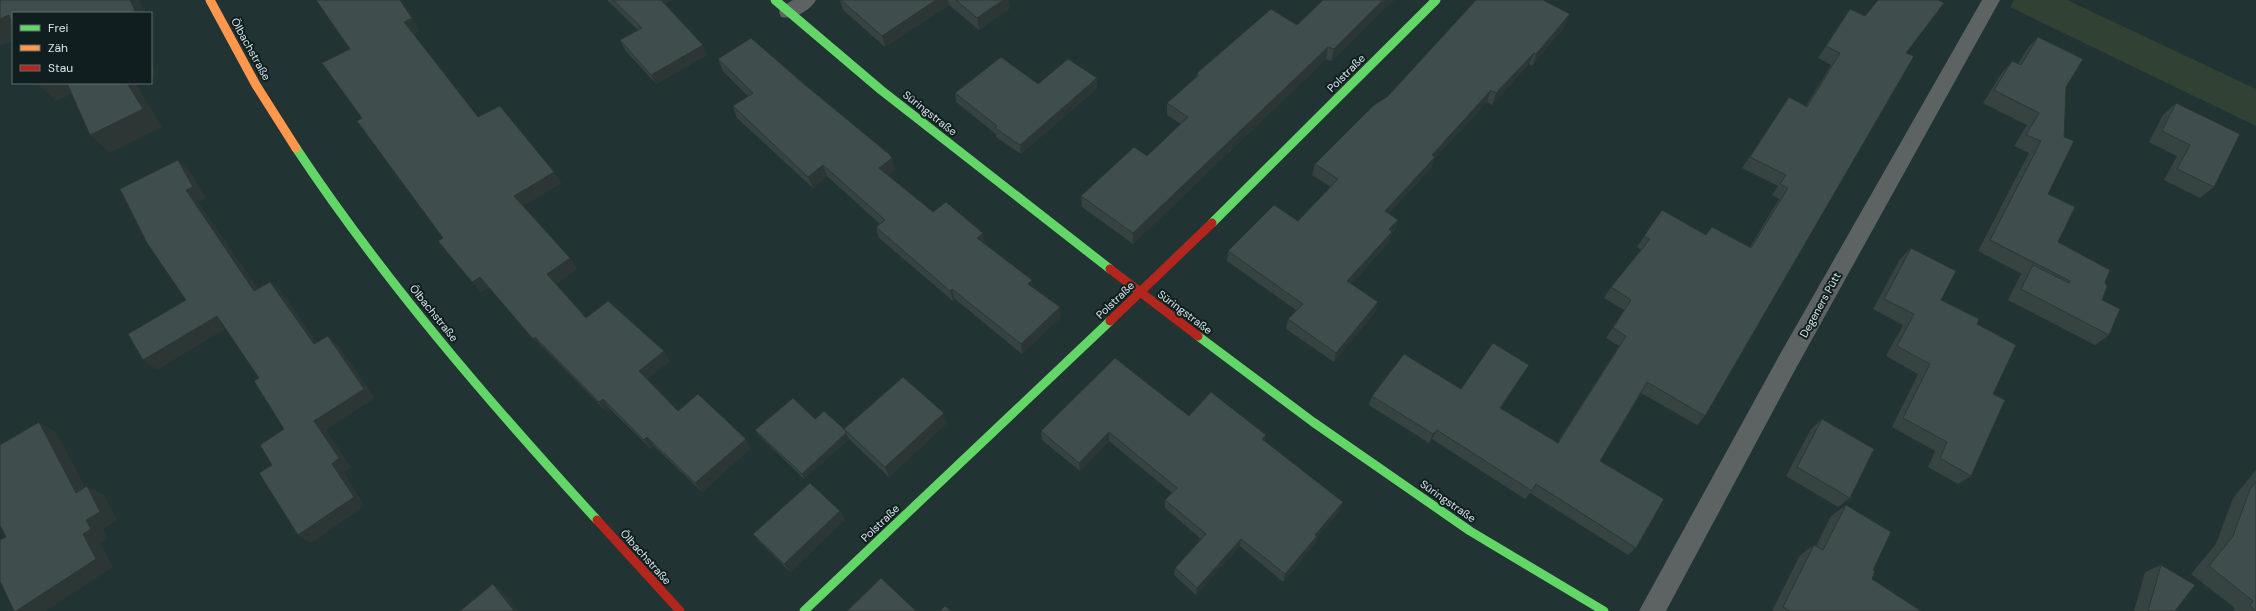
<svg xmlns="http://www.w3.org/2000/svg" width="2256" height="611" font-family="'DM Sans',sans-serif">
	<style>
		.green { fill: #314234 }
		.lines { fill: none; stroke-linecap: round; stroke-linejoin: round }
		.street { fill: #5d6263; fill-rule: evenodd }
		.fast { stroke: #63d668; stroke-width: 9 }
		.slow { stroke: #ff974d; stroke-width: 9 }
		.jam { stroke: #b3261e; stroke-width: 9 }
		.wall { fill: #364341 }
		.shaded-wall { fill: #2c3735 }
		.building { fill: #3f4e4c; stroke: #2c3735 }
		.labels { text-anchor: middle; stroke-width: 4; stroke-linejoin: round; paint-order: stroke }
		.street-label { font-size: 11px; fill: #d4e6e7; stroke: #111e1f }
	</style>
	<rect width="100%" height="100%" fill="#233"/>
	<path class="green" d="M2014,0H2067L2256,89V126L2010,7Z"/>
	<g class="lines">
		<path class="street" d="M793,0H816C810,11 793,20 781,17L779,12L781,7Z
			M1982,0H2000L1795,370L1666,611H1639L1779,356Z"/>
		<path class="fast" d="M775,0L881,90L1110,269
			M296,148C385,282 489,402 597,520
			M1212,223L1436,0
			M1198,336L1313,422L1470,531L1604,611
			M804,611L1110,321"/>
		<path class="slow" d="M210,0L256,85L296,148"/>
		<path class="jam" d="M1110,269L1198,336
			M1110,321L1212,223
			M597,520L680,611"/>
	</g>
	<path class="wall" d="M607,0H671L664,4L707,55L656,84L625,50L620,40L638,30Z
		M840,0H1009L1010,8L979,30L949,5L885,47L843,10Z
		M1850,9L1906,53L1705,416L1697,425L1641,393L1600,461L1636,548L1628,555L1530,493L1525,499L1432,439L1429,443L1369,405L1372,396L1461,389L1529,365L1501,408L1557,443L1619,346L1606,338L1624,310L1604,298L1611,287L1641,250L1637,247L1662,210L1706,235L1712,227L1750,247L1779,199L1772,195L1778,186L1742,168L1789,97L1806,106L1831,65L1818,58Z
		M1382,11L1331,61L1326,59L1133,244L1082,207L1081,196L1147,156L1181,124L1167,115V103L1196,77L1197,73L1297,25Z
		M1565,26L1532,66L1529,64L1492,105L1487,102L1434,159L1431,168L1389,213L1398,220L1395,230L1392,233L1389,242L1351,284L1375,312L1334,362L1286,329L1288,319L1296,310L1227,261L1228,251L1298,221L1331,187L1312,175L1315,164Z
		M420,30L413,34L478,117L554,172L561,183L523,206L570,258L577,269L556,284L586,318L670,361L647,379L678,411L751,448L702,492L654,446L651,449L610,409L607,412L543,347L542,348L489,287L481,292L443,238L362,118L350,49Z
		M2038,37L2066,87L2048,194L2058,242L2105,282L2102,300L2109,335L2095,345L2008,300L2020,276L2022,274L1978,251L2029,153L2014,146L2027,125L1983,103L2001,74L2012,61L2018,64L2027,49Z
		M718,59L895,169L887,175L933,212L985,243V244L1033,287L1061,317L1022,354L955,299L953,301L879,238L876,227L880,224L827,176L813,188L737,118L733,106L748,96L723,71Z
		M1038,84L1097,88L1021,154L996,137V134L956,102L955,93Z
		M2176,103L2214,187L2200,198L2164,180L2177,156L2149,142L2163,115Z
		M1911,248L1941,300L1977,324L1993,394L1971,476L1958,484L1928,467L1935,451L1892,427L1918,374L1886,356L1903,325L1873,309L1900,259Z
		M1189,416L1264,441L1343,502L1340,511L1317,537L1315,544L1283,582L1240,546L1196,595L1174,575L1175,568L1201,539L1165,508V500L1172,493L1109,441L1080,471L1042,440L1041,431Z
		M815,419L845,430L947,423L889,477L849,439L804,479L759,435L755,430Z
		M1822,419L1850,498L1838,507L1786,476L1811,429Z
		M2256,470V611H2233L2235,608L2191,574L2216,544L2233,498Z
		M1846,505L1873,570L1872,579L1921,611H1772L1800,555L1814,545L1816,546L1831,516Z
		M840,511L845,520L790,572L760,542L753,534Z
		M2161,565L2175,611H2134L2145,572Z"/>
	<path class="shaded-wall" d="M130,0H139L145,13H129Z
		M400,0L420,30L412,34L404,22Z
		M659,0H671L661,5Z
		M936,0H948L949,5L885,47L882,36Z
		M1003,0H1009L1010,8L979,30L977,18Z
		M1383,0H1395L1382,11L1331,61L1334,49Z
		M1570,14L1565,26L1532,66L1536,54Z
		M9,15L13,19V41L0,46V19Z
		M703,45L707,55L656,84L651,75Z
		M1328,47L1326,59L1133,244V233Z
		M1534,53L1529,64L1492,105L1496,93Z
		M151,63L157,74L151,77Z
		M1097,78V88L1021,154L1020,145Z
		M36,83H74L82,90L56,101Z
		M127,83H137L136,84L162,127L110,153L90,135Z
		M1491,90L1487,102L1434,159L1431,168L1381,221L1385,211L1432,155Z
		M892,158L895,169L882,179L879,168Z
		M178,160L190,171L206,198L198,202L267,301L254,291L186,190Z
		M823,165L827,176L813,188L808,177Z
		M554,172L561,183L522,207L514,196Z
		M1398,220L1395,230L1392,233L1389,242L1344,291L1347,281L1389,229Z
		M983,233L985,243L979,249L977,238Z
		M570,258L577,269L555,285L547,274Z
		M480,277L489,287L481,292L472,282Z
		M1032,280L1033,290L1028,284Z
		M270,282L282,292L325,354L314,344Z
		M952,289L955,299L953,301L950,291Z
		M1378,302L1375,312L1334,362L1336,353Z
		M1060,307L1061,317L1022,354L1021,344Z
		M217,316L230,326L157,370L143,360Z
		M328,336L339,346L375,398L326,430L351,467L344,472L365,506L311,543L298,535L332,464L314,421Z
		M535,337L543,347L542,348L533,339Z
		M664,351L670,361L646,380L639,371Z
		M1529,365L1523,374L1495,417L1500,408Z
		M603,399L610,409L607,412L599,402Z
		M944,413L947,423L889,477L885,467Z
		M39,422L56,432L93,502L76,493Z
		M1437,430L1432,439L1429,443L1433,434Z
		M1109,432V441L1080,471L1079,463Z
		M846,433L849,439L804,479L802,474Z
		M1266,435L1264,443L1262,439Z
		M647,437L654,446L651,449L644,440Z
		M746,439L751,448L702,492L695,483Z
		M87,486L104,495L117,520L103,529L108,538L100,543L113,567L46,611H16L83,534L86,520Z
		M1343,502L1340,511L1317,537L1315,544L1283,582L1285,574L1315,535Z
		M840,511L845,520L790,572L784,564Z
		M1241,539L1240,546L1196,595L1197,588Z
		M493,584L503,592L519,611H514Z"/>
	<path class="building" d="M0,0H130L135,11L129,13H13V26L9,15L0,19Z
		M316,0H400L412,18L404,22L478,117L500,106L554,172L514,196L570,258L547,274L586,318L608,301L664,351L639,371L678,411L698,394L746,439L695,483L647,437L644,440L603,399L599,402L535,337L533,339L480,277L472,282L438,241L443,238L357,121L362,118L322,63L350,49Z
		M613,0H661L703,45L651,75L620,40L642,28Z
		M841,0H936L882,36Z
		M956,0H1003L977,18Z
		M1323,0H1383L1334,49L1328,47L1133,233L1081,196L1134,147L1147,156L1188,117L1167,103L1199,75L1197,73L1271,9L1297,25Z
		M1476,0H1543L1570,14L1536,54L1534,53L1496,93L1491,90L1432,155L1435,157L1385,211L1398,220L1389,229L1392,232L1347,281L1378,302L1336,353L1288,319L1303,304L1228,251L1274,205L1298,221L1338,179L1315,164L1374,105L1388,96Z
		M1878,0H1938L1944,3L1906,53L1914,56L1705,416L1647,382L1600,461L1664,499L1636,548L1536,484L1532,491L1437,430L1433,434L1372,396L1404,354L1461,389L1493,343L1529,365L1500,408L1558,443L1626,336L1613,328L1631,300L1611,287L1650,239L1644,236L1662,210L1706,235L1712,227L1751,248L1788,188L1780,184L1786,175L1750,157L1789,97L1807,107L1840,53L1826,46L1850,9L1865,16Z
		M2038,37L2083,59L2066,87L2064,137L2074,141L2048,194L2075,207L2058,242L2110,270L2105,282L2107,287L2102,300L2120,309L2109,335L2021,289L2033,265L2069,283L2070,281L1990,240L2041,141L2026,135L2039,113L1994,90L2012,61L2021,65Z
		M751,38L804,84L889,154L892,158L879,168L933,212L946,202L983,233L977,238L1032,280L1028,284L1060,307L1021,344L952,289L950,291L876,227L885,220L823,165L808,177L733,106L753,93L718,59Z
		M1001,57L1038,84L1068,59L1097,78L1020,145L995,128L997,126L955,93Z
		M67,83H127L143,109L90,135Z
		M2176,103L2240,134L2214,187L2177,169L2190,145L2162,131Z
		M178,160L193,187L186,190L254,291L270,282L314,344L328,336L364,389L314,421L339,458L332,464L354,497L298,535L259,473L272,465L260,445L284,429L254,381L259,378L217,316L143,360L128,334L186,300L147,243L120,189Z
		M1911,248L1956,271L1941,300L1979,319L1977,324L2016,345L1993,394L2005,400L1971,476L1940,458L1947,442L1903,418L1930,364L1897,346L1914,314L1884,299Z
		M1115,358L1189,416L1211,392L1266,435L1262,439L1343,502L1315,535L1317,536L1285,574L1241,539L1197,588L1175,568L1206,534L1165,500L1177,488L1109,432L1079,463L1041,431Z
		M903,377L944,413L885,467L844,429Z
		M793,398L815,419L824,411L845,430L846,433L802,474L755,430Z
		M1822,419L1874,449L1850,498L1797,467Z
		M39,422L76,493L87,486L100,512L86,520L91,529L83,534L96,559L16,611H14L0,581V540L6,537L0,525V445Z
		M2256,482V611L2250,606L2253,601L2209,566L2233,536L2250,489Z
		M810,483L840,511L784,564L753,534Z
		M1846,505L1891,532L1873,570L1875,571L1872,579L1921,611H1790L1783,607L1814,545L1823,550Z
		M2161,565L2195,585L2175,611H2148Z
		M881,578L916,611H847Z
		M493,584L514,611H460Z
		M945,606L951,611H940Z"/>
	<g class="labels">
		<g class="street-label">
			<text transform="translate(251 49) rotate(61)" y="4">Ölbachstraße</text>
			<text transform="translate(1346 73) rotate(-45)" y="4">Polstraße</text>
			<text transform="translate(930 113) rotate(38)" y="4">Süringstraße</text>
			<text transform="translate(1115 300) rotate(-44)" y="4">Polstraße</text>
			<text transform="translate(1820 305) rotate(-61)" y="4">Degeners Pütt</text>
			<text transform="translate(1185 312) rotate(37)" y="4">Süringstraße</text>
			<text transform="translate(434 313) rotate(51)" y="4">Ölbachstraße</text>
			<text transform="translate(1448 501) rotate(35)" y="4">Süringstraße</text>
			<text transform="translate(880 523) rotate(-44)" y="4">Polstraße</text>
			<text transform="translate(646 557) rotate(48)" y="4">Ölbachstraße</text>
		</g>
	</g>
	<rect x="12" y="12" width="140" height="72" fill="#111e1f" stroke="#5f6e6f"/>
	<rect x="20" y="25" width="20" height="6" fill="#63d668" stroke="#5f6e6f"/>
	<text x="48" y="32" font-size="12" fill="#d4e6e7">Frei</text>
	<rect x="20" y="45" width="20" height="6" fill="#ff974d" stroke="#5f6e6f"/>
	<text x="48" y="52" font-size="12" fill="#d4e6e7">Zäh</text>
	<rect x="20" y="65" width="20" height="6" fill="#b3261e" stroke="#5f6e6f"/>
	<text x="48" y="72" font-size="12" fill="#d4e6e7">Stau</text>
</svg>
